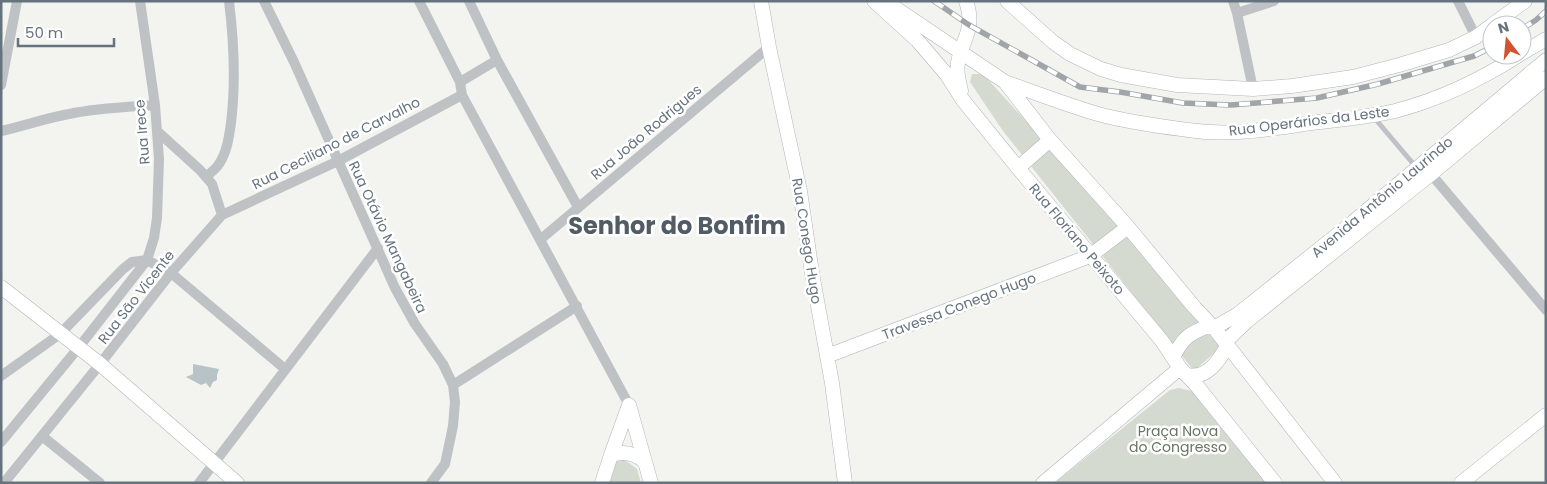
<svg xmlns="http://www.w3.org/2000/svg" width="1547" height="484" font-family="Poppins,sans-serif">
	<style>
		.green { fill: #d5dad1 }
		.water { fill: #b8c3c7 }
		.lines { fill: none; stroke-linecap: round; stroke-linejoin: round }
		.secondary-casing { stroke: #b1b6b9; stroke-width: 15 }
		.lane { stroke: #bfc2c5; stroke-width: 5 }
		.street { stroke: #bfc2c5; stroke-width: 10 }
		.secondary { stroke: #fff; stroke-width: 14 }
		.rail-casing { stroke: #a0a5a9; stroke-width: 5.5 }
		.rail { stroke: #fff; stroke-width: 4; stroke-dasharray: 11; stroke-linecap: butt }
		.labels { text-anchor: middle; stroke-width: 5; stroke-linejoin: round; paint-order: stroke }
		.street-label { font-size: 14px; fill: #65737e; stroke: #fff }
		.park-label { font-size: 14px; fill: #677663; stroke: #fff }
		.town-label { font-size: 24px; font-weight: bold; fill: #525c64; stroke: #fff }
	</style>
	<rect width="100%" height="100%" fill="#f3f3f0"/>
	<path class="green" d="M972,74H983L1075,175L1222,346L1194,371L1003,131L970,82Z
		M1179,388L1196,392L1268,483H1059L1057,481L1170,390Z
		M622,458L637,469L641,483H606L613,462Z"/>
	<path class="water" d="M193,364L219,369L217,375V380L213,382L210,388L206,383L201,385L186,377L193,374Z"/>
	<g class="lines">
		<g class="secondary-casing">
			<path id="secondary" d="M761,1L769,47L800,191L812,273L832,383L845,483
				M874,1L917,40L947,75L962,99L1018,168L1162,341L1180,368L1197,386L1275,483
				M885,1L1005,82L1050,140L1128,227L1195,308L1214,328L1335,483
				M1007,1L1053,42L1070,54L1101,69L1121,75L1177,85L1253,89L1292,86L1353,77L1399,65L1449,50L1476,37L1492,25
				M1492,25L1525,1
				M1522,53L1546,39
				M1005,82C1036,93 1067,105 1098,114C1127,122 1158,126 1188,130C1227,136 1265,130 1304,124C1334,120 1366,118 1395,111C1437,100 1482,79 1519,55
				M961,91C959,82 956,72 958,63C962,38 976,30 966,1
				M1018,168L1050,140
				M1,287L100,364L237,483
				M1214,328L1238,314L1347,227L1546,60
				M1225,342L1247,321L1431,174L1546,78
				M827,356L1090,256L1128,227
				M1173,357C1184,336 1190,333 1211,325
				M1188,375C1207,379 1219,361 1227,346
				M629,405L651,483
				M611,455C623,451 635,453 645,462
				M602,483L611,455L629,405
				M1043,483L1180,368
				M1461,483L1546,415"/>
		</g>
		<path class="lane" d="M1376,117L1377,121L1416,167"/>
		<path class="street" d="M264,1L294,62L395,288L415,324L443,364L453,385L455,402L453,426L445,464L431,483
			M419,1L460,82L462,95L629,405
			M469,1L497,60L578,207
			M1233,1L1237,13L1253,89
			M1458,1L1476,37
			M1237,13L1274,1
			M460,82L497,60
			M1,85L17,1
			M1,131C24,126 46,118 69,114C97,108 127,107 155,105
			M1425,172L1431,174L1546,310
			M206,177C210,173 216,169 219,164C227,152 229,137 231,123C236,82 234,42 229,1
			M222,215L338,161L462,95
			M541,239L769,47
			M1,376L60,334L123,269L132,262L147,260L171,273L285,369
			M453,385L577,306
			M42,436L100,483
			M1,442L79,347L147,260L154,238L157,218L159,159L155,105L140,1
			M4,483L100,364L171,273L222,215L212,184L200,170L157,131
			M199,483L378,248"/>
		<use href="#secondary" class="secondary"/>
		<g class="rail-casing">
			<path id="rail" d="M934,1L969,25L1080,87L1120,92L1183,103L1231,105L1317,98L1378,84L1474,56L1492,47
				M1522,29L1536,20L1546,11"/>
		</g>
		<use href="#rail" class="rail"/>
	</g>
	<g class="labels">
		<g class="street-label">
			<text transform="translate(1309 121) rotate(-7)" y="5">Rua Operários da Leste</text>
			<text transform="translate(142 132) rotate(-95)" y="5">Rua Irece</text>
			<text transform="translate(646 132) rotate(-40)" y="5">Rua João Rodrigues</text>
			<text transform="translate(336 143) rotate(-27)" y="5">Rua Ceciliano de Carvalho</text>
			<text transform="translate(1382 197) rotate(-40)" y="5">Avenida Antônio Laurindo</text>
			<text transform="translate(388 237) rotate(65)" y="5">Rua Otávio Mangabeira</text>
			<text transform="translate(1077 239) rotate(50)" y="5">Rua Floriano Peixoto</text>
			<text transform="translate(807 241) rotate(81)" y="5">Rua Conego Hugo</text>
			<text transform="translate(136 297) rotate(-52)" y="5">Rua São Vicente</text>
			<text transform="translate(959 306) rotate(-21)" y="5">Travessa Conego Hugo</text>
		</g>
		<g class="park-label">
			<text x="1178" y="436">Praça Nova<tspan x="1178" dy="16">do Congresso</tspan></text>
		</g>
		<g class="town-label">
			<text x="677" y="234">Senhor do Bonfim</text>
		</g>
	</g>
	<rect width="1547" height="484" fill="none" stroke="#65737e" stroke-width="5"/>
	<g transform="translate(1507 40) rotate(344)"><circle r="24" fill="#ffffff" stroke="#c1c7cb"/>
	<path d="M0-4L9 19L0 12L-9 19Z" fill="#d4522f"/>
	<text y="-8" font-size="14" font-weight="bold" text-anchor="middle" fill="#65737e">N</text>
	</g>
	<path d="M18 38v8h96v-8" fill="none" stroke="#65737e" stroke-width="2.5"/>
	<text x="25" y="38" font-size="15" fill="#65737e" stroke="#ffffff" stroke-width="4" paint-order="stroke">50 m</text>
</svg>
